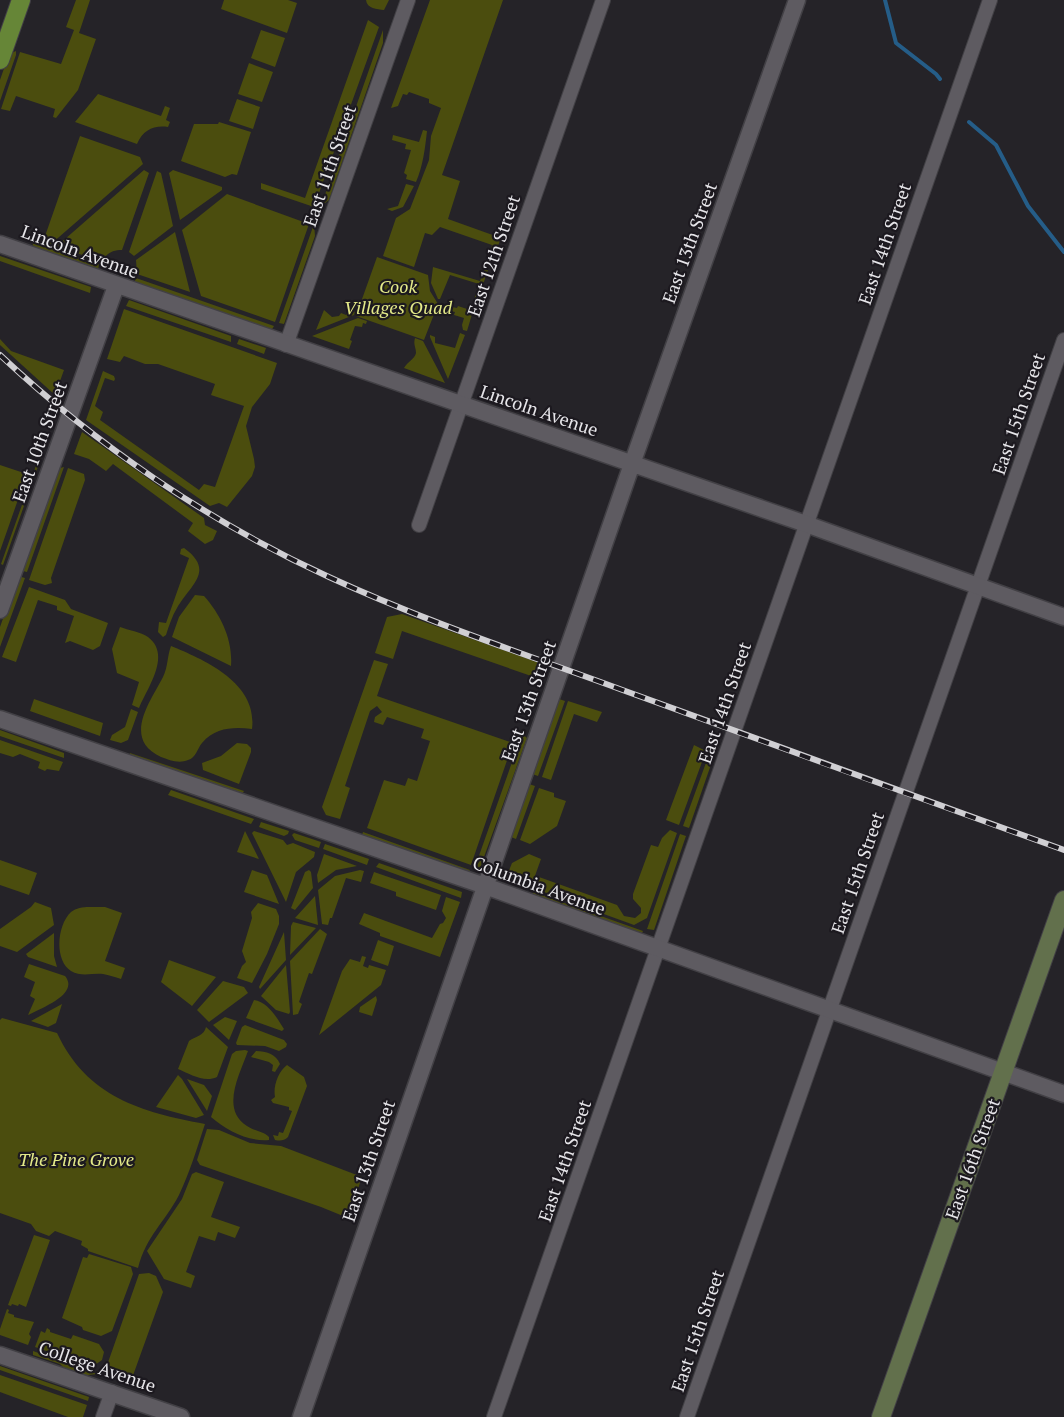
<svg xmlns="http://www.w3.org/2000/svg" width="1064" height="1417" font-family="'PT Serif',serif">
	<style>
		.green { fill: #4b4d0e }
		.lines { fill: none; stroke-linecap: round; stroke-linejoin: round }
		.stream { stroke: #255d88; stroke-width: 4 }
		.minor-casing { stroke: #424045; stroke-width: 16 }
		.tertiary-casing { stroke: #424045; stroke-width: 19 }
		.secondary-casing { stroke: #424045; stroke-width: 20 }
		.primary-casing { stroke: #424045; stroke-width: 20 }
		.minor { stroke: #5e5b61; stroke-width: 14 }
		.tertiary { stroke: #5e5b61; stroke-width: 16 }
		.secondary { stroke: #62704c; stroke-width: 18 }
		.primary { stroke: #668637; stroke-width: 18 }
		.rail-casing { stroke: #d0cfd3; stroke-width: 6 }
		.rail { stroke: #1c191f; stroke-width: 4; stroke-dasharray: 11; stroke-linecap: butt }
		.labels { text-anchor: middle; stroke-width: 4.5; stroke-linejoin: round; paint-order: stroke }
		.street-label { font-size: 18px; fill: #e6e5e9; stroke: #1c191f }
		.park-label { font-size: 18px; font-style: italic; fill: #e4ea89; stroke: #1c191f }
	</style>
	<rect width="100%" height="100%" fill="#252328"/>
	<path class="green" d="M76,0H90L79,33L96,39L78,90L56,118L53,117L55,109L16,96L10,111L1,109L20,52L61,64L74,30L66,27Z
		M224,0H288L297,3L287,33L221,9Z
		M366,0H389L384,10C377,9 367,9 366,0Z
		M430,0H503L442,175L460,181L448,219L501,238L494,256L489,255L492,245L440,227L432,235L425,233L414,267L383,256L396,218L410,209L429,160L431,136L441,108L429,103V99L409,92L407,95L403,94L398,106L391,108Z
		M368,20L379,27L314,207L261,189V183L305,198Z
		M261,30L285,38L275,67L251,58Z
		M383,30V43L329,200L321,206Z
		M16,51V55L0,101V80L9,54Z
		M249,63L273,72L262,102L238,94Z
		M98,94L161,116L165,106L170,108L166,120L170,122L168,127C154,125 143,130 137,144L75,122Z
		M237,99L260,107L253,129L229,121Z
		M219,122L251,132L237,175L232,174L225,177L181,161L194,124H218Z
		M423,130L427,131C425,149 423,166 416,182L406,179L407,175L404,173L411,150L405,149L406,144L392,140L393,135L419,142Z
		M80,136L140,157L143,164L51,244L31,238L34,236L44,239Z
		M144,170L149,173L122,250C113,250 106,253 102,262L57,246Z
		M173,170L222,187V190L180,220L169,173Z
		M157,171L161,173L173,226L134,256L129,252Z
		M406,184L414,186L403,207L392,211L387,209L398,206Z
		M227,194L309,224L275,322L201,296L182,230Z
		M314,224L315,236L284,324L279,323Z
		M175,232L190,292L137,274L136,260Z
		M32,242L99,264L98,270L34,248Z
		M0,256L91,287L90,293L0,261Z
		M377,257L428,275L430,291L438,304L424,340L356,316Z
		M433,267L480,281L485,269L488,270L477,302L474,300L479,284L450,275L440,299H438L431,283Z
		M136,278L274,326L271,331L134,283Z
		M129,300L231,336V342L126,306Z
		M458,306L473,311L467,331L463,330L462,325L464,318L454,315L455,312L451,311L452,307L457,308Z
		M124,309L277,363L270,384L252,407L246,426L254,459L255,467L252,476L227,507L219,503L210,506L86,420L103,371L114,376L115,379L114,381L105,378L95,406L103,412L100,420L199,490L204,484L215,487L244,406L211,395L215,384L158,364H145L124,356L120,362L107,359Z
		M324,310L332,317L339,316L341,313L346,315L349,310L355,312L354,315L316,330Z
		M358,318L367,321L366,324L363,323L362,327L355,326L350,340L352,341L349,349L312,336Z
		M460,333L465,335L448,379L430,337V335L435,337V343L455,348Z
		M415,338L423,341L445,383L404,368C407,362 415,359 416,353C416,347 413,345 415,338Z
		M0,339L11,351L64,370L55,395L0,345Z
		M239,339L266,348L264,354L237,344Z
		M82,432L204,518L205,525L217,531L213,540L205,544L188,531L193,523L113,464L106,471L89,459L74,454Z
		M40,454L41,458L3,565L1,564Z
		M0,465L27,474L0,551Z
		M64,467L27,572L23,571L60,468Z
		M68,468L84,474L85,480L51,578L52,583L45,585L29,580Z
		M184,548C216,571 190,585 177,608C172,616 169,626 166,635L163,637L158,632L159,622L166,623L189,558L180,554L181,549Z
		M18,576L25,578L0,647V627Z
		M29,587L65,600L71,609L108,623L100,646L93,650L70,641L65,643L74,616L57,610V606L38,600L16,662L2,657Z
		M195,595L204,596C221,615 233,640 231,666L172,637L179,617Z
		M402,614L542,664L537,678L402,631L393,659L375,653L387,617Z
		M120,627C128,630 141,632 148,637C172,655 147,688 139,708L132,705L139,682L117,673L112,649Z
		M171,646C205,660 258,683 252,729C234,727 216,727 202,743C197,749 196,758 188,760C179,764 169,760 161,757C122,739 150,702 163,677C168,667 167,657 171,646Z
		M374,660L388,664L377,696L513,743L471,865L367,828L384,780L405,786L408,778L417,781L430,741L421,738L424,729L387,717L383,725L374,722L375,717L382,712L377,706L370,711L345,786L350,788L340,819L326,815L322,807Z
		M34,699L103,723L100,736L30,711Z
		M559,699L565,701L538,776L532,774Z
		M568,701L602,712L597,722L574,714L551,780L542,777Z
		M131,709L138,712L128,740L121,743L110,740L112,735L125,727Z
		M0,730L64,753V758L0,736Z
		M522,734L527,738L480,868L475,867Z
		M0,740L63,762L59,771L47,769L45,771L38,768L40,762L20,754L13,757L0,753Z
		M237,743L247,744L251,748V752L239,784L203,770L202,763L221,756Z
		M694,745L706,751L679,825L666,820Z
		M711,749L715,753L689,828L683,826Z
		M130,753L244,791L242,794L129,757Z
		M529,784L535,786L516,839L511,837Z
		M539,788L554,793V797L566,801L557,826L530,844L520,840Z
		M171,790L254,819L251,824L168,795Z
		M261,822L289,831L288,834L284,836L259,827Z
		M670,830L677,833L647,918L634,925L535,889L539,877L617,905L624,916L635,918L641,913V908L633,899V894L651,845L658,847L662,838Z
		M245,831L259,859L237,852Z
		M254,831L283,840L287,845L293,843L315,852L314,857L296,872L286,902L252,833Z
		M363,832L470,870L467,875L361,838Z
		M294,833L321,842L319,848L295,840L292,835Z
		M680,834L686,836L654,930L647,929Z
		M325,844L369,859L367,865L323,849Z
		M324,854L357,866L336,870L318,883L317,875Z
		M529,854L541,859L531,887L506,878L512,863Z
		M0,860L37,873L29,895L0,885Z
		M379,863L462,892L461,898L376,867Z
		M252,870L267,875L279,904L244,892Z
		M309,870L311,872L313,888L295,910L291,908L305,872Z
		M360,870L364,871L361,882L346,878L332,918H330L328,925L322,924L318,890L335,876Z
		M374,872L441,895L436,910L396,896V892L370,883Z
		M533,892L643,931L640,937L531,898Z
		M315,896L318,925L295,918Z
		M446,897L460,902L440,957L380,936V933L359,924L364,913L432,938L440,924L443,923L446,918L442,911Z
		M35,902L51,908L54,925L17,952L0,946V929L31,907Z
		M258,903L276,909L279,916V924L267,954L252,983L237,978L242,966L246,962L242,951L252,918L251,912Z
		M89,907H105L122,913L105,961L125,968L121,979C115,977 109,975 103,974C92,973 81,977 71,971C54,960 57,925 71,912C76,908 83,907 89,907Z
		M293,922L316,928L290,955L291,926Z
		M320,929L327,934L312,974L309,973L299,1002L302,1004L298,1014L293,1015L290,961Z
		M284,932L286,960L260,989L259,987Z
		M54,933V956L57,967L28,957L26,954Z
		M378,940L394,946L388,966L371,960Z
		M362,956L366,957L363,966L368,968L369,965L386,970L381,985L319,1035L342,971L350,959L360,962Z
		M169,960L216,977L192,1006L161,982Z
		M29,964L65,976C80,994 41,1008 28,1015L35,999L30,996L35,982L24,977Z
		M286,965L290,1012L289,1014L276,1010L261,996Z
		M223,981L244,987L248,993L209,1022L197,1010Z
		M376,996L377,1000L372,1016L359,1012L360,1007Z
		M254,1000C268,1002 277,1018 284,1029L282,1031L246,1018Z
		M62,1004L56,1023L48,1027L31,1021Z
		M225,1017L237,1021L229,1040L213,1025Z
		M2,1018L57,1033C87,1097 141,1112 205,1124C197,1148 190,1172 179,1195C165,1222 146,1236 138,1268L88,1251V1249L81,1245L82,1241L55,1231L49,1236L36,1231L31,1224L0,1213V1020Z
		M245,1025L284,1040L287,1044L286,1047L279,1051L265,1046L237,1045L236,1043L242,1027Z
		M206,1027L228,1047L217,1077C204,1083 190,1074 178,1069L189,1041C196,1036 204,1036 206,1027Z
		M245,1050L248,1051C240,1074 220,1109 247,1126C254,1131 263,1131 269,1137V1140C248,1142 226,1130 211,1117L232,1054L236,1051Z
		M256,1051C266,1051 276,1054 280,1064L275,1072L272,1071L273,1065L269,1062L251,1057Z
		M287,1065L304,1077L307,1086L288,1137C284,1141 280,1141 275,1140L273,1135L278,1136L279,1132L283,1133L292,1111L289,1110V1107L273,1103L271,1100L275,1097C273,1086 278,1072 287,1065Z
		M178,1075L182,1079L204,1115L196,1118L156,1107Z
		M187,1079L204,1085L212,1096L207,1111Z
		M207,1129L219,1130L250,1143L281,1146L362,1177L348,1218L321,1207L200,1165L197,1160Z
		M196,1172L224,1182L211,1217L240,1227L235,1238L218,1232L215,1241L199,1236L186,1272L195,1276L191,1288L164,1279L147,1251L182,1199L192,1174Z
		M34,1235L50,1240L26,1307L19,1304L18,1306L12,1304L11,1306L8,1305Z
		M89,1254L131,1267L133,1274L112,1331L101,1336L83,1330L82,1327L62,1318L83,1257L87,1258Z
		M149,1273L156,1276L163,1292L131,1381L105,1371L139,1274Z
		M7,1309L9,1310L8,1313L14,1315V1317L34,1322L29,1334L31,1337L28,1345L0,1335V1329Z
		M47,1328L50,1330V1332L71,1339L73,1335L99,1344L104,1352L102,1360L92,1367L35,1347L41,1331L45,1333Z
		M33,1351L97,1374L79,1376L65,1369L60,1364L33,1355Z
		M0,1366L89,1397L88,1401L0,1370Z
		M0,1375L87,1405L83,1417H68L0,1392Z"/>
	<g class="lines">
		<path class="stream" d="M885,0L896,43L936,74L940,79
			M969,122L996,145L1028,206L1064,252"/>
		<g class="minor-casing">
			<path id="minor" d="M286,345L408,0
				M419,525L603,0
				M103,1417L112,1392
				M494,1417L990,0
				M687,1417L1064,340"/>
		</g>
		<g class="tertiary-casing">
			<path id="tertiary" d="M0,244L806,524L1064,617
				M0,610L116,286
				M0,719L485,886L1064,1094
				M0,1355L181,1417
				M301,1417L632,464L797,0"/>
		</g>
		<g class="secondary-casing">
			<path id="secondary" d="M881,1417L1064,900"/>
		</g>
		<g class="primary-casing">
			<path id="primary" d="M0,60L21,0"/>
		</g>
		<use href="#minor" class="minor"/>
		<use href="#tertiary" class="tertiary"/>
		<use href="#secondary" class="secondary"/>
		<use href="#primary" class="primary"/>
		<g class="rail-casing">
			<path id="rail" d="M0,355C96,445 209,522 329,577C426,622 528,655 628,692C773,745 918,798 1064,850"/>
		</g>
		<use href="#rail" class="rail"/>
	</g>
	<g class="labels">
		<g class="street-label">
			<text transform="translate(330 166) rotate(-71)" y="6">East 11th Street</text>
			<text transform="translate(690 243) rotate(-70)" y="6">East 13th Street</text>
			<text transform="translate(885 244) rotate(-71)" y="6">East 14th Street</text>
			<text transform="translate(80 252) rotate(20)" y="6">Lincoln Avenue</text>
			<text transform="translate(494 256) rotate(-71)" y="6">East 12th Street</text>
			<text transform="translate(539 411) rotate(19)" y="6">Lincoln Avenue</text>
			<text transform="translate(1019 414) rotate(-71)" y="6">East 15th Street</text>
			<text transform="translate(40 442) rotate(-70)" y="6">East 10th Street</text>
			<text transform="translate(529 701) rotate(-70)" y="6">East 13th Street</text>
			<text transform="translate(725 703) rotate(-71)" y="6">East 14th Street</text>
			<text transform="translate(858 873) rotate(-71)" y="6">East 15th Street</text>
			<text transform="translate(539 886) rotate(20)" y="6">Columbia Avenue</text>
			<text transform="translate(973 1159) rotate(-70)" y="6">East 16th Street</text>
			<text transform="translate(369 1161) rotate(-71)" y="6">East 13th Street</text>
			<text transform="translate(565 1161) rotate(-71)" y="6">East 14th Street</text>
			<text transform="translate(698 1331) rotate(-71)" y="6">East 15th Street</text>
			<text transform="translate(97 1367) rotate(19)" y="6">College Avenue</text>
		</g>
		<g class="park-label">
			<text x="398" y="293">Cook<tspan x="398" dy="21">Villages Quad</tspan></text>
			<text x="76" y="1166">The Pine Grove</text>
		</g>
	</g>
</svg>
